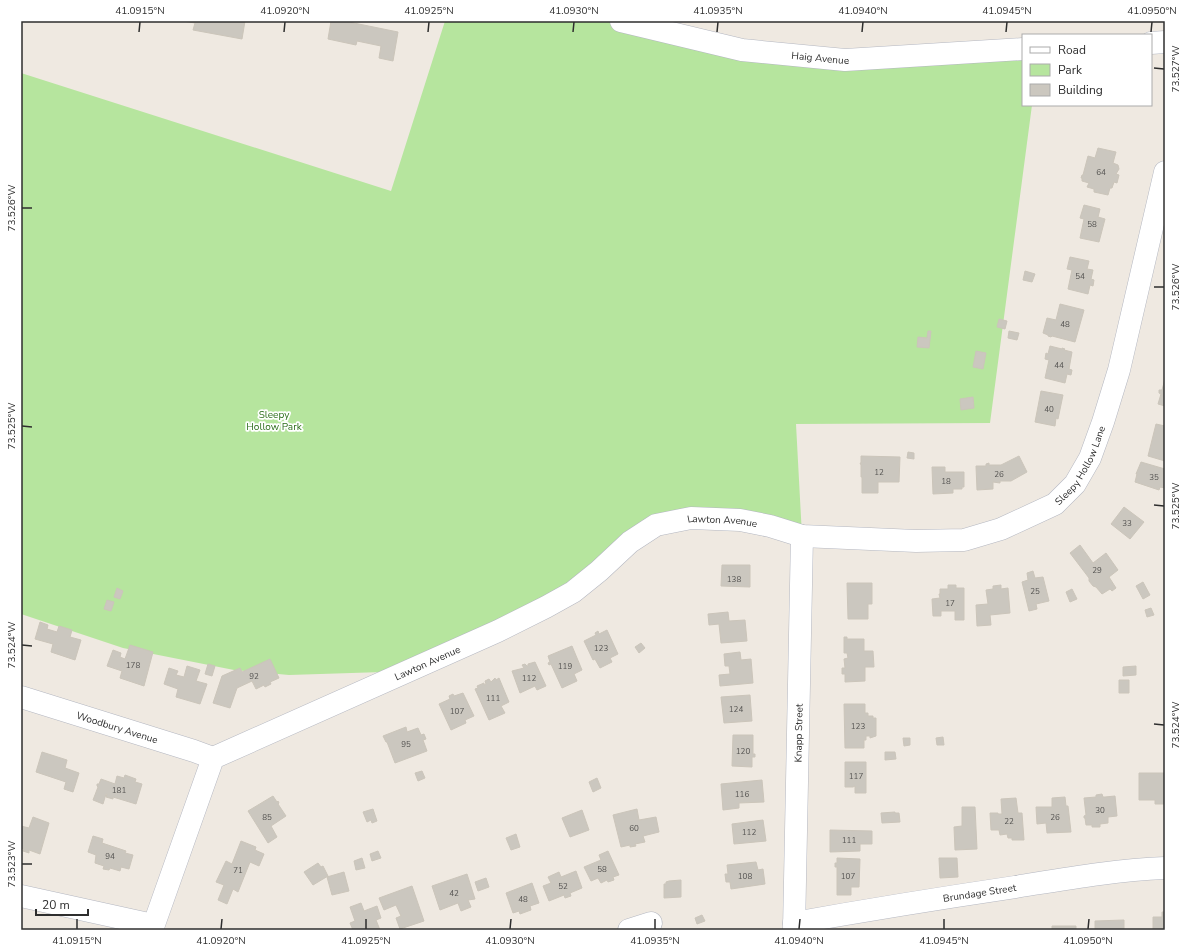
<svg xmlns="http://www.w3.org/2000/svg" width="1186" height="951" font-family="'Nunito Sans',sans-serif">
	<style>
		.green { fill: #b6e59e }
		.building { fill: #cbc7bf; stroke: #cbc5ba }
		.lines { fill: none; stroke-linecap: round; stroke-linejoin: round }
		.minor-casing { stroke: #b4b7c1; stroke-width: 23 }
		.minor { stroke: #fff; stroke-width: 22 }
		.ticks { fill: none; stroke: #2e2e2e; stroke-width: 1.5 }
		.labels { text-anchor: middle; stroke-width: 3.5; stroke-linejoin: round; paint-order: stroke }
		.number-label { font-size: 8px; fill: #555452 }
		.street-label { font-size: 10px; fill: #2e2e2e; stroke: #fff }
		.park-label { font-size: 10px; fill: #2c6e1b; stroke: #fff }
		.neatline { fill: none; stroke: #2e2e2e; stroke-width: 1.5 }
		.ticks-label { font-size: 10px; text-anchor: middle; fill: #2e2e2e }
	</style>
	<rect width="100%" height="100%" fill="#efe9e1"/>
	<path class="green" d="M445,21H621L742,50L1023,49V105H1032L990,423L796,424L802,536L770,526L656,525L573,592L414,671L289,675L234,670L123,648L21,614V73L391,191Z"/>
	<path class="building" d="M183,21H245L242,39L193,30L195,23Z
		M331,21H344L398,32L393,61L379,58L381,46L357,41L356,45L328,39Z
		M1098,148L1116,152L1113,163L1118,165L1119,169L1116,174L1119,175L1117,183L1114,182L1112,188H1110L1108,195L1094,192V189L1087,187L1089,183L1082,181V178H1081L1082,175H1083L1088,156L1095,158Z
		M1084,205L1100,209L1098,217L1105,219L1099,242L1080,238L1084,219L1080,218Z
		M1070,257L1089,261L1087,269L1093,270L1091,279L1094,280L1093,286L1090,285L1088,294L1068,289L1072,270L1067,269Z
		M1025,271L1035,274L1032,282L1023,280Z
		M1060,304L1084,310L1075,342L1052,336L1051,337L1048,336V335L1043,333L1047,318L1056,320Z
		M999,319L1007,321L1005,329L997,327Z
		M928,331H931L929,348L917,347L918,337L927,338Z
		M1009,331L1019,333L1017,340L1008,338Z
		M1050,346L1062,349V348L1065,349L1064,350L1072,352L1069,369L1072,370L1071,375L1067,374L1065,383L1045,378L1049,360L1045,359L1046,353L1048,354Z
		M976,351L986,353L983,369L973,367Z
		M1165,379V406L1158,404L1161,394L1159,393V390H1162Z
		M1041,391L1063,395L1058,419L1056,418L1055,426L1035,422Z
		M973,397L974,408L961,410L960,399Z
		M1156,424L1165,426V461L1148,456Z
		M908,452L914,453V459L907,458Z
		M861,456L900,457L899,482H878V493H862V477H861V465L860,463H861Z
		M1019,456L1027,472L1011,481H1000V483L993,482V489L977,490L976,466H986V464L989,463V465H1001Z
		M1141,462L1165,469V488L1160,487L1159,490L1135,482L1137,474H1136Z
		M932,467H945V472H964V487H962V489H953V493L933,494Z
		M1124,507L1144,522L1130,539L1111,524Z
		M1080,545L1093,563L1106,553L1118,570L1109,577L1116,588L1112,591L1110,589L1102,594L1096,587L1093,586L1089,581V578L1070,553Z
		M722,565H750V587L721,586Z
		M1033,571L1035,578L1043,577L1049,601L1036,604L1037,609L1029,611L1022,582L1028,580L1027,573Z
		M1143,582L1150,595L1143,599L1136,586Z
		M847,583H872V604H868V619H848Z
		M948,585H956V588H964V620H955V611H941V616H933L932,599L940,598L939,594H940V589H948Z
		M1001,585V589L1008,588L1010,613L990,615L991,625L977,626L976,605L988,604L986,590L993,589V586Z
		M117,588L123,591L120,599L114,597Z
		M1072,589L1077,599L1070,602L1066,592Z
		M107,600L114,602L111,611L104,609Z
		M1151,608L1154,615L1147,617L1145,610Z
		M728,612L729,621L745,620L747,641L721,643L719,624L709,625L708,614Z
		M40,622L48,625L47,629L57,632L59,626L72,630L70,637L81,640L75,660L51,652L53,644L35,639Z
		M607,630L618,654L610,658L612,662L600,668L595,659L593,660L584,641L596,635L595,633L598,631L599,634Z
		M844,637H847V639H864V651H873L874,667H865V681L845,682V674H842V668H845L844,659L848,658L847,653H844Z
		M641,643L645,648L639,653L635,647Z
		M130,645L153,652L144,686L120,678L122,671L107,666L113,650L121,653L120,657L125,659Z
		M572,646L582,670L574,674L577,681L562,688L551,664L549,665L548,663L550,662L548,656Z
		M740,652L741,660L751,659L753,683L720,686L719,675L730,674L729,666H725L724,654Z
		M270,659L279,678L270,682L271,684L265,687L264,685L256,689L252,681L237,688L230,708L213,703L222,676L240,668L242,672Z
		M535,662L546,686L537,690L535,686L520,693L512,671L524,668L522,665L525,664L527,666H528V664Z
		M208,664L215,666L212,676L205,674Z
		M187,666L200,670L196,681L207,684L200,704L176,697L178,689L164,684L169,668L178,671L176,675L184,677Z
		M1136,666V675L1123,676V667Z
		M495,678L496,680L499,678L509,702L501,706L505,713L489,720L475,689L478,688L477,686L484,683V685L486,684L485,681L489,679L491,682Z
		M1119,680H1129V693H1119Z
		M463,693L474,716L465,720L466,723L451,730L439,704L450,699L449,696L453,694L454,696Z
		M750,695L752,721L724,723L721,697Z
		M844,704H865V713H868V716H873V718H876V736L870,738V736H866V740H864V748H845Z
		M406,727L407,732L418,728L421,735L424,734L426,739L423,740L427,751L395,763L387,742H386L383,736Z
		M733,735H753V754H755V757H752V767L732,766Z
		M943,737L944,745H937L936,738Z
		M903,738H910V745L904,746Z
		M42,752L67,760L65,768L79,773L73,792L64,789L66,782L36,772Z
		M885,752H895L896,759L885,760Z
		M845,762H866V793H855V786L853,787H845Z
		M422,771L425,778L418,781L415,773Z
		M1139,773H1165V800H1164V804H1155V800H1139Z
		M125,775L136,779L135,782L142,784L136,804L113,797V799L106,797L107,794H106L103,804L93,800L98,787L97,786V784H99L101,779L115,784L117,776L124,778Z
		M597,778L601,788L593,792L589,782Z
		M762,780L764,802L739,803V808L723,810L721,784Z
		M1102,794L1103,797H1105L1115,796L1117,816L1108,817V823L1100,824V827H1092V825H1086L1085,818H1084V816L1086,815L1084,798L1096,797V795Z
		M273,796L277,802L278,801L279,803L278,804L286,816L271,826L277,837L268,843L248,811Z
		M1065,797L1066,806H1068L1071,832L1047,833L1046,823L1037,824L1036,807H1052V798Z
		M1016,798L1018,813H1022L1024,840H1012V838H1008L1007,834L1000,835L999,830H991L990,813H998V814H1002L1001,799Z
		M962,807H975L977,849L955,850L954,827L962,826Z
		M373,809L377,821L372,823L371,820L367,822L363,812Z
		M637,809L639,820L656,817L659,832L643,836L645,842L635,844L636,846L630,847V845L621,847L613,815Z
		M582,810L589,830L570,837L562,818Z
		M895,812V813H899L900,822L882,823L881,813Z
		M33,817L49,823L40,854L29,850V853L23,851L24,849L21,848V826L29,828Z
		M763,820L766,841L734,844L732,824Z
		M830,830L872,831V844H860V851L830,852Z
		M516,834L520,847L511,850L506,838Z
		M93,836L103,839L102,843L126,851L125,853L133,855L129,869L121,867L120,871L110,868L109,870L103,869L104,866L95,863L96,855L88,852Z
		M241,841L256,847L255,850L264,854L259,866L250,862L238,892L233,889L227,904L218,900L224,885L216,882L226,861L232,864Z
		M378,851L381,858L372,861L370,854Z
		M608,851L619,875L613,877L614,880L608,882L607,880L601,883L598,878L591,881L584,867L601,860L599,855Z
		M362,858L365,868L356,870L354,861Z
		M837,858L860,859L859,887H851V895H837V867H835V863H837Z
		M939,858H957L958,877L940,878Z
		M756,862L758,870L763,869L765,884L731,889L730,882H726L725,874H728L727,865Z
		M318,863L321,867L323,866L328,876L313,885L304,872Z
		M576,871L582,888L570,893L571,896L565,898L564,895L549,901L543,886L551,883L548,877L559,872L561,877Z
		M344,872L349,891L332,895L327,877Z
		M467,874L475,899L468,900L471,907L461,911L458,903L440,910L432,886Z
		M486,878L489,887L478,891L475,882Z
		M681,880V897L664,898V884H666V882L669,881Z
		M532,883L539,903L530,906L531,910L520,914L519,911L513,913L506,893Z
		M412,886L424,921L400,929L396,918L401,916L396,905L384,910L379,898Z
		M361,903L364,911L377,906L381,918L376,920L380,930H353L350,923L355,921L350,907Z
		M1162,912H1165V930H1153V917H1162Z
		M702,915L705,921L697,924L695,918Z
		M1124,920V930H1095V921Z
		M1052,926H1076V930H1052Z"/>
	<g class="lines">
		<g class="minor-casing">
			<g id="minor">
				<path id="s1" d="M621,21L742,50L845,60L1023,49"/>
				<path d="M1151,43L1165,42"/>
				<path id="s2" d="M21,697L194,751L213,758"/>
				<path d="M21,896L153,925"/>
				<path id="s3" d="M794,923C867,910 941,898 1015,887C1065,879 1115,870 1165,868"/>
				<path id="s4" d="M152,930L213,758L498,631L546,607L573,592L599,571L630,542L656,525L691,518L740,520L770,526L802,536L916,541L964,540L1001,529L1055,504L1075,484L1090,458L1103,422L1119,370L1165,172"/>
				<path d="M629,930L651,923"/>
				<path id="s5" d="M794,930L802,536"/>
			</g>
		</g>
		<use href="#minor" class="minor"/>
	</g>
	<path class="ticks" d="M139,32L140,22M284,32L285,22M428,32L429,22M573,32L574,22M717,32L718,22M862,32L863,22M1006,32L1007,22M1151,32L1152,22M1154,68L1164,69M22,208H32M1154,287H1164M22,426L32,427M1154,505L1164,506M22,645L32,646M1154,724L1164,725M22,864H32M77,929V919M221,929L222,919M366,929V919M510,929L511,919M655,929V919M799,929L800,919M944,929V919M1088,929L1089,919"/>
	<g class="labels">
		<g class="number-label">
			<text x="1101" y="175">64</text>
			<text x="1092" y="227">58</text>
			<text x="1080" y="279">54</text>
			<text x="1065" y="327">48</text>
			<text x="1059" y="368">44</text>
			<text x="1049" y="412">40</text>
			<text x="879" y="475">12</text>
			<text x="999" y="477">26</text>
			<text x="1154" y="480">35</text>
			<text x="946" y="484">18</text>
			<text x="1127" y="526">33</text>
			<text x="1097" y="573">29</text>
			<text x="734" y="582">138</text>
			<text x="1035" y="594">25</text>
			<text x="950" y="606">17</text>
			<text x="601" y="651">123</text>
			<text x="133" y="668">178</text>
			<text x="565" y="669">119</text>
			<text x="254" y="679">92</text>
			<text x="529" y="681">112</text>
			<text x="493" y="701">111</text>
			<text x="736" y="712">124</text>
			<text x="457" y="714">107</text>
			<text x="858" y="729">123</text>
			<text x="406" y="747">95</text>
			<text x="743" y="754">120</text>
			<text x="856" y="779">117</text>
			<text x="119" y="793">181</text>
			<text x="742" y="797">116</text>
			<text x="1100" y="813">30</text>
			<text x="267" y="820">85</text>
			<text x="1055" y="820">26</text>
			<text x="1009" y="824">22</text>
			<text x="634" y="831">60</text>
			<text x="749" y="835">112</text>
			<text x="849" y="843">111</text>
			<text x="110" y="859">94</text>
			<text x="602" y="872">58</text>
			<text x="238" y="873">71</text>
			<text x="745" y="879">108</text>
			<text x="848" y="879">107</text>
			<text x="563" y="889">52</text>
			<text x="454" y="896">42</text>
			<text x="523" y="902">48</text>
		</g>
		<g class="street-label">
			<text dy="4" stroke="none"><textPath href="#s1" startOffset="203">Haig Avenue</textPath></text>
			<text dy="4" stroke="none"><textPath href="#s4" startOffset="1142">Sleepy Hollow Lane</textPath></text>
			<text dy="4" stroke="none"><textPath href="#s4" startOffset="753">Lawton Avenue</textPath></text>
			<text dy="4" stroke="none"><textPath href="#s4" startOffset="417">Lawton Avenue</textPath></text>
			<text dy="4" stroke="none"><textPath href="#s2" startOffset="101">Woodbury Avenue</textPath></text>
			<text dy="4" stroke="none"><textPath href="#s5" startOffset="197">Knapp Street</textPath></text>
			<text dy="4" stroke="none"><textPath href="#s3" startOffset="188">Brundage Street</textPath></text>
		</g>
		<g class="park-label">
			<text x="274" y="418">Sleepy<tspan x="274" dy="12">Hollow Park</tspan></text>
		</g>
	</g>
	<rect width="1186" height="951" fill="none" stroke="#ffffff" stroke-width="44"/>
	<rect x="1022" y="34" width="130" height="72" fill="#ffffff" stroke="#ababab"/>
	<rect x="1030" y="47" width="20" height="6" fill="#ffffff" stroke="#ababab"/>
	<text x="1058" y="54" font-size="12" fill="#2e2e2e">Road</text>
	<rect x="1030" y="64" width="20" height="12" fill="#b6e59e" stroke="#ababab"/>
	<text x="1058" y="74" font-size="12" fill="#2e2e2e">Park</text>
	<rect x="1030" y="84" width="20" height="12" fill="#cbc7bf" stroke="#ababab"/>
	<text x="1058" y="94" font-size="12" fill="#2e2e2e">Building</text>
	<path d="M36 909v6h52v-6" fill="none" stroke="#2e2e2e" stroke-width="2"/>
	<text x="42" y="909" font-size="12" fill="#2e2e2e" stroke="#ffffff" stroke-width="3" paint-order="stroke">20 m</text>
	<rect x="22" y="22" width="1142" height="907" class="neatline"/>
	<g class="ticks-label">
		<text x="140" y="14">41.0915°N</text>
		<text x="285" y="14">41.0920°N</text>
		<text x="429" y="14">41.0925°N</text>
		<text x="574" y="14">41.0930°N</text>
		<text x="718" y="14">41.0935°N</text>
		<text x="863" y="14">41.0940°N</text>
		<text x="1007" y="14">41.0945°N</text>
		<text x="1152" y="14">41.0950°N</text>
		<text transform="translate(1175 69) rotate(-90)" y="4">73.527°W</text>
		<text transform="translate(11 208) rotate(-90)" y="4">73.526°W</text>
		<text transform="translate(1175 287) rotate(-90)" y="4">73.526°W</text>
		<text transform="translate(11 426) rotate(-90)" y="4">73.525°W</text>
		<text transform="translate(1175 506) rotate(-90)" y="4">73.525°W</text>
		<text transform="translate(11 645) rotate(-90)" y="4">73.524°W</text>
		<text transform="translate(1175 725) rotate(-90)" y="4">73.524°W</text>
		<text transform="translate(11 864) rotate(-90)" y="4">73.523°W</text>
		<text x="77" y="944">41.0915°N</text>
		<text x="221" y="944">41.0920°N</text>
		<text x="366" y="944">41.0925°N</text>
		<text x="510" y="944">41.0930°N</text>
		<text x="655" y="944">41.0935°N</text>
		<text x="799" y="944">41.0940°N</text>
		<text x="944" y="944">41.0945°N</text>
		<text x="1088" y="944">41.0950°N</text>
	</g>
</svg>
